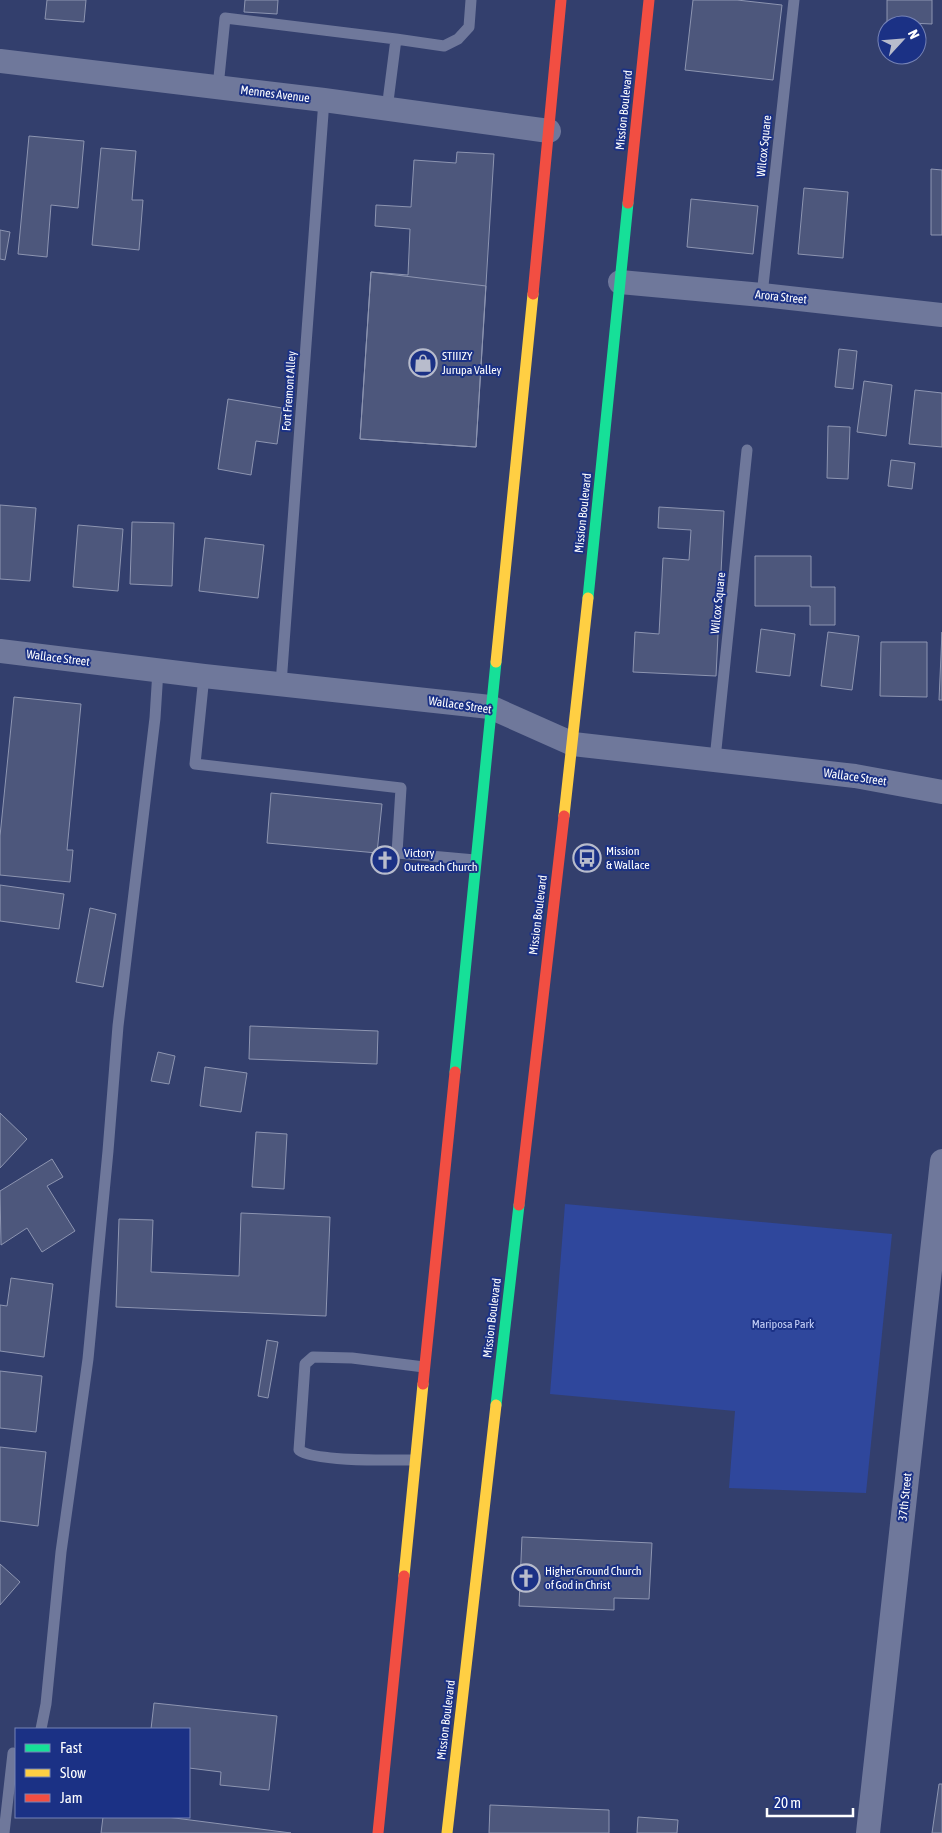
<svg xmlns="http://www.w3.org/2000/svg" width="942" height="1833" font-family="'Asap Condensed',sans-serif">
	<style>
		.green { fill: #2f479c }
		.building { fill: #4d577c; stroke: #8d95b1 }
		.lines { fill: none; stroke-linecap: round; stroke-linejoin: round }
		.lane { stroke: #6f789b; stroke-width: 11 }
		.street { stroke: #6f789b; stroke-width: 24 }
		.fast { stroke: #16e098; stroke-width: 11 }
		.slow { stroke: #ffcf43; stroke-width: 11 }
		.jam { stroke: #f24e42; stroke-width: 11 }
		.labels { text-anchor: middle; stroke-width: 4; stroke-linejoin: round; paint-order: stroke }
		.street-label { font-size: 12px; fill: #fff; stroke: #1b3185 }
		.poi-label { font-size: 12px; fill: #fff; stroke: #1b3185; text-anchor: start }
		.park-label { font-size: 12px; fill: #c7d2f8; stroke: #1b3185 }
	</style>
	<rect width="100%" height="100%" fill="#333f6d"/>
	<path class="green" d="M565,1204L892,1234L866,1493L729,1488L735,1411L550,1394Z"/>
	<path class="building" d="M47,0H86L84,22L45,19Z
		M245,0H278L277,14L244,12Z
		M693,0H737L782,5L773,80L685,70Z
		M887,0H932V24L887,22Z
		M29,136L84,141L78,208L51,205L47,257L18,254Z
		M101,148L136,151L132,200H143L139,250L92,245Z
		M457,152L494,154L476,447L360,439L371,272L408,275L410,229L375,226L376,205L411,207L414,160L456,163Z
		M931,169L942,170V235H931Z
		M804,188L848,192L843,258L798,254Z
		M691,199L758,206L753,254L687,247Z
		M0,230L10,232L5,260L0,259Z
		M371,272L486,286L476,447L360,439Z
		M839,349L857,351L853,389L835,387Z
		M864,381L892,385L886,436L857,432Z
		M915,390L942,393V447L909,444Z
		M228,399L282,408L277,444L256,441L251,475L218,469Z
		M828,426L850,427L848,479L827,478Z
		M891,460L915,463L912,489L888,486Z
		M0,505L36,508L30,581L0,579Z
		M659,507L724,511L716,676L633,672L635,632L659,634L663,558L689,560L691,530L658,528Z
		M132,522L174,523L172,586L130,584Z
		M78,525L123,529L118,591L73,587Z
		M205,538L264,545L258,598L199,591Z
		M755,556H811V587H835V625H810V606H755Z
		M761,629L795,634L790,676L756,672Z
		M828,632L859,636L852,690L821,686Z
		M942,632V700H939Z
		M881,642H927V697L880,696Z
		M14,697L81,704L67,850H73L70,882L0,875V836Z
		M271,793L382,804L377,853L267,843Z
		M0,885L64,894L59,929L0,921Z
		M90,908L116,914L103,987L76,982Z
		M250,1026L378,1031L377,1064L249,1059Z
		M158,1052L175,1056L169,1084L151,1081Z
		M205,1067L247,1073L241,1112L200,1106Z
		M0,1113L27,1139L0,1168Z
		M256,1132L287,1134L284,1189L252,1187Z
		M52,1159L63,1177L47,1186L75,1231L42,1252L27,1228L1,1245L0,1191Z
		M241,1213L330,1217L326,1316L116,1307L119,1219L153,1220L151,1272L239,1276Z
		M11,1278L53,1284L44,1357L0,1351V1305L7,1306Z
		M267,1340L278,1342L268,1398L258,1396Z
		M0,1371L42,1376L36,1432L0,1428Z
		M0,1447L46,1452L38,1526L0,1521Z
		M522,1537L652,1543L649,1599L614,1598V1610L519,1606Z
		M0,1564L20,1582L0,1605Z
		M154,1703L277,1716L269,1790L220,1785L221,1772L189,1768V1729H151Z
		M939,1784H942V1833H932Z
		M490,1805L609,1810V1833H489Z
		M103,1817H167L291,1833H101Z
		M638,1817L678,1820L677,1833H637Z"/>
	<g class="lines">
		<path class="lane" d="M218,87L225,18L396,39
			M387,109L396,39L444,46L458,39L469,27L471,0
			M762,295L794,0
			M204,676L195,764L401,788L397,853L475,860
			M281,684L324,100
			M715,759L747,450
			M415,1460C393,1460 314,1462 299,1450L305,1364L313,1357L352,1358L424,1367
			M41,1729L46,1704L61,1552L88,1359L108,1151L118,1026L155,718L158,670
			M4,1833L13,1753"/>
		<path class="street" d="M0,61L324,100L549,131
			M620,282L762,295L942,315
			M0,651L204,676L490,707L573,744L855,776L942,792
			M868,1833L942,1161"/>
		<path class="fast" d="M588,598L628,203
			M455,1072L496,662
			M496,1405L519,1205"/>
		<path class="slow" d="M496,662L533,294
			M564,816L588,598
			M404,1576L423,1384
			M447,1833L496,1405"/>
		<path class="jam" d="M628,203L649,0
			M533,294L561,0
			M519,1205L564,816
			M423,1384L455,1072
			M378,1833L404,1576"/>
	</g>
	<defs>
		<g id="shop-ring" transform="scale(1.4375)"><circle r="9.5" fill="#1b3185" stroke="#b8bccc" stroke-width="1.5"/><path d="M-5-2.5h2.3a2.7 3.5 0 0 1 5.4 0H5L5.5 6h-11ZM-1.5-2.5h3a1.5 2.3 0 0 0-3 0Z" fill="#b8bccc"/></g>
		<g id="bus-ring" transform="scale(1.4375)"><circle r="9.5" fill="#1b3185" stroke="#b8bccc" stroke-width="1.5"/><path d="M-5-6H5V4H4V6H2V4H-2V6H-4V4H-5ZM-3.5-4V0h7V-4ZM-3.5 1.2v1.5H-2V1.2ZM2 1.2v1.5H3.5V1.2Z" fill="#b8bccc"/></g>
		<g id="church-ring" transform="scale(1.4375)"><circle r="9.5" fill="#1b3185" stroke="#b8bccc" stroke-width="1.5"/><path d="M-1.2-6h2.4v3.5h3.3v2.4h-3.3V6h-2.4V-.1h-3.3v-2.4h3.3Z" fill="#b8bccc"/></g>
	</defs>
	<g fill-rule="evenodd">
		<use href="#shop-ring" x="423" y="363"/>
		<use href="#bus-ring" x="587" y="858"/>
		<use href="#church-ring" x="385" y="860"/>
		<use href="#church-ring" x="526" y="1578"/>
	</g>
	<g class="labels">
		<g class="street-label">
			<text transform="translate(275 94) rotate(7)" y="4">Mennes Avenue</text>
			<text transform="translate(624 110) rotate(-84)" y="4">Mission Boulevard</text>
			<text transform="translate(764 146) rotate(-84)" y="4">Wilcox Square</text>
			<text transform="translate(781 297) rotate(6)" y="4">Arora Street</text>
			<text transform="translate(289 391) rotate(-86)" y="4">Fort Fremont Alley</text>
			<text transform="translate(583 513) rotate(-84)" y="4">Mission Boulevard</text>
			<text transform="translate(718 603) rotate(-84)" y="4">Wilcox Square</text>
			<text transform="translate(58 658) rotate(7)" y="4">Wallace Street</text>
			<text transform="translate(460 705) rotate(8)" y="4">Wallace Street</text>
			<text transform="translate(855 777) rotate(8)" y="4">Wallace Street</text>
			<text transform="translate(538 915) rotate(-83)" y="4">Mission Boulevard</text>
			<text transform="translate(492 1318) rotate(-83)" y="4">Mission Boulevard</text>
			<text transform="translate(905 1497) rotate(-84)" y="4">37th Street</text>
			<text transform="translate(446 1720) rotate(-83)" y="4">Mission Boulevard</text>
		</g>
		<g class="poi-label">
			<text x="442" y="360">STIIIZY<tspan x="442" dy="14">Jurupa Valley</tspan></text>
			<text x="606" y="855">Mission<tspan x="606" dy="14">&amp; Wallace</tspan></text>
			<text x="404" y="857">Victory<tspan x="404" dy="14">Outreach Church</tspan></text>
			<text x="545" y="1575">Higher Ground Church<tspan x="545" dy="14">of God in Christ</tspan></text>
		</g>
		<g class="park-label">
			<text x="783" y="1328">Mariposa Park</text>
		</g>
	</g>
	<rect x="15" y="1728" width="175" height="90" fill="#1b3185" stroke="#7683b6"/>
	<rect x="25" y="1744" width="25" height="8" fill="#16e098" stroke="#7683b6"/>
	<text x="60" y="1753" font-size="15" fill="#ffffff">Fast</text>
	<rect x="25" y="1769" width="25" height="8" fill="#ffcf43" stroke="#7683b6"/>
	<text x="60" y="1778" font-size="15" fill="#ffffff">Slow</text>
	<rect x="25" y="1794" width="25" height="8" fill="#f24e42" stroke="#7683b6"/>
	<text x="60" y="1803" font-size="15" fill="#ffffff">Jam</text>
	<g transform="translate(902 40) rotate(64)"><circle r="24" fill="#1b3185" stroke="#7683b6"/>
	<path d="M0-4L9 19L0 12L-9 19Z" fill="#b8bccc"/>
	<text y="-8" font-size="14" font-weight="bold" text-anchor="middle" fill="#ffffff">N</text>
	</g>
	<path d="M767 1808v8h86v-8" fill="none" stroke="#ffffff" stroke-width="2.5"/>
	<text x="774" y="1808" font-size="15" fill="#ffffff" stroke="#1b3185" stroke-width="4" paint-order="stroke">20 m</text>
</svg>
